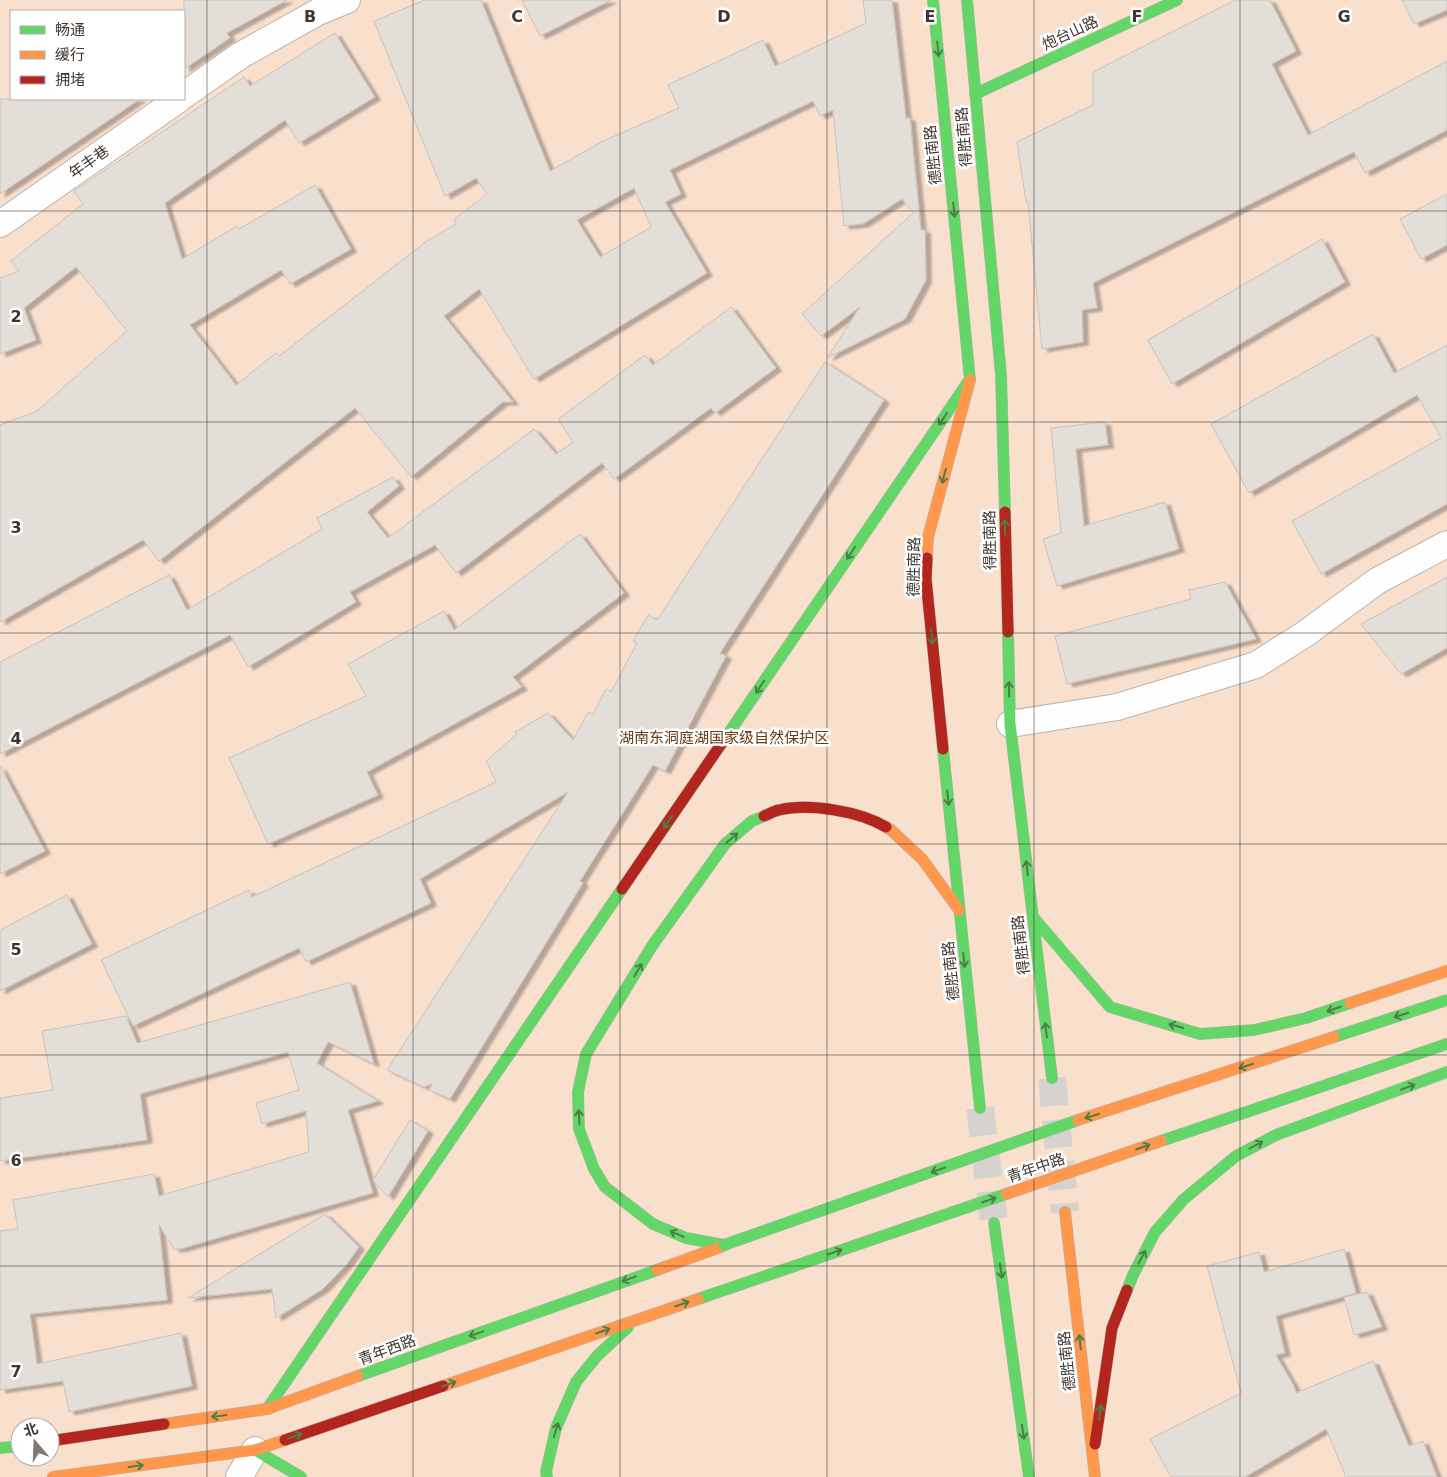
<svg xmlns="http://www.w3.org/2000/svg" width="1447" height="1477" font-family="'DejaVu Sans','Noto Sans SC',sans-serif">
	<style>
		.green { fill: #f9e0cd; fill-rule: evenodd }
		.building { fill: #e4ded9; stroke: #c8c2bd; fill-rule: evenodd; filter: url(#shadow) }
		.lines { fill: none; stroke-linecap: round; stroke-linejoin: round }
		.primary-tunnel { stroke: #d6d2ce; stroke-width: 28; stroke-dasharray: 28 14; stroke-linecap: butt }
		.street-casing { stroke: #b9b3ae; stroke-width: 28 }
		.fast-casing { stroke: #b9b3ae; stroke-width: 12 }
		.slow-casing { stroke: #b9b3ae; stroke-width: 12 }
		.jam-casing { stroke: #b9b3ae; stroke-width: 12 }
		.street { stroke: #fffefe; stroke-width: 26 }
		.fast { stroke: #63d668; stroke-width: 11 }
		.slow { stroke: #ff974d; stroke-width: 11 }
		.jam { stroke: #b3261e; stroke-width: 11 }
		.fast-bridge-casing { stroke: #b9b3ae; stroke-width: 12; stroke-linecap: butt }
		.slow-bridge-casing { stroke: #b9b3ae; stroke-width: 12; stroke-linecap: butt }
		.fast-bridge { stroke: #63d668; stroke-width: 11 }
		.slow-bridge { stroke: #ff974d; stroke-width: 11 }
		.oneway { stroke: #4f7d48 }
		.grid { fill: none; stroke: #3f352e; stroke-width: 1; stroke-opacity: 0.55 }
		.labels { text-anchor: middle; stroke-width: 5; stroke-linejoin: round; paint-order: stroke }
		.street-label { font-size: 15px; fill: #3f352e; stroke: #fff }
		.park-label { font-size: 15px; fill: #693a12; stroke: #fff }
		.grid-label { font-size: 16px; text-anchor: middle; font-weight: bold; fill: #3f352e; stroke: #fff; stroke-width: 5; stroke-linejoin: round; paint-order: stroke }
	</style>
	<defs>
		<filter id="shadow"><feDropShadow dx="5.5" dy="3" stdDeviation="1" flood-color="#0004"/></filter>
	</defs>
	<rect width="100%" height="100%" fill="#fcf9f6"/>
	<path class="green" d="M0,0H1447V1477H0ZM11,11H184V99H11ZM20,1427H50V1457H20Z"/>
	<path class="building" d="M184,0H287L227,33L230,38L184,69Z
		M425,0H481L550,171L603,141L679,108L668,85L763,40L775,66L866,23L863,0H892L906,118H910L921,230H925L926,280L905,319L827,358L860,307L821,336L802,314L913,213L902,199L863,224L844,226L833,110L820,116L813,101L670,170L681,194L665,202L707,273L534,379L479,289L444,316L513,402H503L411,477L355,408L159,561L143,540L0,622V425L37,411L127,331L76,267L24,308L36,340L0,354V278L19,271L11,261L83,204L74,191L244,77L250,86L335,33L375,97L299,143L285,120L165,203L182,259L237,226L239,229L315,185L351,249L290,284L281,270L190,325L236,385L276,353L279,356L428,240L456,224L454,219L487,194L476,178L445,196L374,21ZM634,188L651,227L600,257L577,220Z
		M522,0H611L540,36Z
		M1235,0H1270L1296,51L1272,64L1308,135L1447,61V130L1365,173L1354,152L1093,283L1097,308L1082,310L1083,342L1042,349L1028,202H1026L1017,142L1093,105V72Z
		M1402,0H1447V10L1414,24Z
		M0,99H140L0,194Z
		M1447,194V245L1421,259L1400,219Z
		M1322,239L1345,282L1172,384L1148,340Z
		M731,307L776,368L715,413L711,408L614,479L602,463L456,573L435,545L350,592L356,602L248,667L230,635L0,754V662L169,575L187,610L322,529L317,518L393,477L399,486L367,512L388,538L534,429L556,454L573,442L558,419L645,355L653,365Z
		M1373,334L1394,373L1447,345V504L1321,574L1292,521L1441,438L1417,395L1249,493L1211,424Z
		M825,362L884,400L720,653L726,656L665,771L653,765L580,881L583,883L450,1099L429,1090L432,1084L424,1087L387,1070L568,792L420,879L431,903L306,962L299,948L133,1026L101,960L249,890L252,897L496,782L486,761L517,734L515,732L548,713L573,740L588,712L593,714L606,689L611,692L637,643L633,641L648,615L657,620Z
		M1105,422L1108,445L1076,449L1084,526L1165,502L1179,549L1057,586L1043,539L1061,533L1051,428Z
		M580,534L624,593L513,677L522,687L367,772L378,795L268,844L229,758L366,696L348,664L444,611L454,630Z
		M1447,577V648L1401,674L1361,624Z
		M1225,582L1256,639L1067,684L1055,636L1191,599L1189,590Z
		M0,766L45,851L0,874Z
		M67,895L92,944L0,991V930Z
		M350,982L374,1064L328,1042L317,1063L378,1101L348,1110L373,1193L180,1249H174L159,1225L167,1300L30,1314L37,1364L181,1333L192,1386L69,1412L63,1381L0,1390V1231L18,1229L13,1200L154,1174L159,1196L309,1152L306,1111L262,1124L256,1103L299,1090L288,1052L140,1094L147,1140L0,1161V1098L53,1090L42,1031L126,1016L137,1043Z
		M410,1120L428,1131L388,1197L373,1180Z
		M325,1214L359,1247L347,1264L323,1289L276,1318L272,1289L188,1298Z
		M1344,1249L1356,1293L1276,1316L1285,1353L1276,1355L1294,1386L1296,1393L1373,1361L1409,1446L1423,1441L1437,1477H1346L1326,1429L1245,1477H1171L1150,1439L1241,1393L1207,1266L1259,1252L1264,1272Z
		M1367,1292L1382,1327L1354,1335L1344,1297Z"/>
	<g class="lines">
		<path class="primary-tunnel" d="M1052,1078L1065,1212
			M980,1108L994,1223"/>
		<g class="street-casing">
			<path id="street" d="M184,95L241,55L318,12L347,0
				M0,224L179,99
				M1010,724L1117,707L1256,665L1305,634L1377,581L1447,544
				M239,1477L255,1450"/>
		</g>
		<g class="fast-casing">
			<path id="fast" d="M933,0L970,380
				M967,0L1001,375L1005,512
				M975,94L1177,0
				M1008,632L1010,724L1052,1078
				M726,737L968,382
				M943,749L980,1108
				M1033,917L1110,1007L1200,1034L1254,1030L1306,1018L1350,1003
				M1161,1141L1447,1044
				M994,1223L1029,1477
				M724,1245L686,1238L653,1224L605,1187L594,1169L579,1129L578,1092L586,1054L652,946L725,844L752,821L764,816
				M1127,1290L1133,1275L1155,1232L1184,1199L1236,1156L1276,1135L1447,1072
				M698,1299L1006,1194
				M358,1376L657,1270
				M267,1409L622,889
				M0,1448L20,1446
				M255,1450L301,1477
				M547,1477L546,1472L556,1428L576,1382L597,1356L628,1327"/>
		</g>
		<g class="slow-casing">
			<path id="slow" d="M927,558L928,537L970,380
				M886,827L891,830L922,859L959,910
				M1350,1003L1447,971
				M1006,1194L1161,1141
				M1065,1212L1095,1477
				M657,1270L723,1246
				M443,1386L698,1299
				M164,1424L267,1409L358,1376
				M53,1477L255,1450L285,1440"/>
		</g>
		<g class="jam-casing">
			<path id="jam" d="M1005,512L1008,632
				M927,558L926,579L943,749
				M764,816C769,814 774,811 779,810C809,803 859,811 886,827
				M622,889L726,737
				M285,1440L443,1386
				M50,1441L164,1424
				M1095,1444L1112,1328L1127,1290"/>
		</g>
		<use href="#street" class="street"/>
		<use href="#fast" class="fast"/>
		<use href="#slow" class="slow"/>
		<use href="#jam" class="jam"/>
		<g class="fast-bridge-casing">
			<path id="fast-bridge" d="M1334,1037L1447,1000
				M724,1245L1078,1120"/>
		</g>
		<g class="slow-bridge-casing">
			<path id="slow-bridge" d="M1078,1120L1334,1037"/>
		</g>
		<use href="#fast-bridge" class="fast-bridge"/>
		<use href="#slow-bridge" class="slow-bridge"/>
	</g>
	<defs><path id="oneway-shaft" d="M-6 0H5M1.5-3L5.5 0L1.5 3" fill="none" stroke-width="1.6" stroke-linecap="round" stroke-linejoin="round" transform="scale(1.25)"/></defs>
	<g class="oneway">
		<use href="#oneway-shaft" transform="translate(938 49) rotate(84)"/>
		<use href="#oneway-shaft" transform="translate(954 210) rotate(84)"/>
		<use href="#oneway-shaft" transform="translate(943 419) rotate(124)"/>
		<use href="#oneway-shaft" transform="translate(944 476) rotate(105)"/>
		<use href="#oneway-shaft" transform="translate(1005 527) rotate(-91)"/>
		<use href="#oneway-shaft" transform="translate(851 553) rotate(124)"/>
		<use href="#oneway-shaft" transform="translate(932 637) rotate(84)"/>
		<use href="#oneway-shaft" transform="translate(760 687) rotate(124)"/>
		<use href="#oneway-shaft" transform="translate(1009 689) rotate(-91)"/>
		<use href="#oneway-shaft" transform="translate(948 798) rotate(84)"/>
		<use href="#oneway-shaft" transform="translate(668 822) rotate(124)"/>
		<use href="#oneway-shaft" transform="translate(732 838) rotate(-40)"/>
		<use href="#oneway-shaft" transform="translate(1027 868) rotate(-97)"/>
		<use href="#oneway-shaft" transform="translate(964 960) rotate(84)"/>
		<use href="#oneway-shaft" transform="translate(638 970) rotate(-59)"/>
		<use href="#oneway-shaft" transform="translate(1334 1009) rotate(161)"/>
		<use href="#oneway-shaft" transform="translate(1401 1015) rotate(162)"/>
		<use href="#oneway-shaft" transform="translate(1176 1026) rotate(-164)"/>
		<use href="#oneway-shaft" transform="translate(1046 1030) rotate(-97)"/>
		<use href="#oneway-shaft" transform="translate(1246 1066) rotate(162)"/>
		<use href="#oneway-shaft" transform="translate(1408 1087) rotate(-20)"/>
		<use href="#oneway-shaft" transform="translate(1092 1116) rotate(162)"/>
		<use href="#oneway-shaft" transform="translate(579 1117) rotate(-93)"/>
		<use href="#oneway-shaft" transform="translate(1256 1145) rotate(-28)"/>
		<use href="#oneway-shaft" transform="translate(1143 1147) rotate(-19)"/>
		<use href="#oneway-shaft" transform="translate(938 1170) rotate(161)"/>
		<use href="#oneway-shaft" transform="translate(989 1200) rotate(-19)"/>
		<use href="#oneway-shaft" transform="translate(677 1234) rotate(-157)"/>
		<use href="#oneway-shaft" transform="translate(835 1252) rotate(-19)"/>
		<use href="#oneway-shaft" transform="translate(1142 1257) rotate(-62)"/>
		<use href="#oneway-shaft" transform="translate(1001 1271) rotate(82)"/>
		<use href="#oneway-shaft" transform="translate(629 1279) rotate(160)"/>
		<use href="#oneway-shaft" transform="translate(682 1304) rotate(-19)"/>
		<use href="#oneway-shaft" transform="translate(603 1331) rotate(-19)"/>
		<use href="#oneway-shaft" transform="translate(476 1334) rotate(160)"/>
		<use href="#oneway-shaft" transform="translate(1080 1342) rotate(-96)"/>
		<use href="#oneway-shaft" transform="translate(449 1384) rotate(-19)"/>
		<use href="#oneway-shaft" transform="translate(1100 1412) rotate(-82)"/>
		<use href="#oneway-shaft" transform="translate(219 1416) rotate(172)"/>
		<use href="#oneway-shaft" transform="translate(556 1430) rotate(-73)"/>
		<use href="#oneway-shaft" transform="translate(1023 1432) rotate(82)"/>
		<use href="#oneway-shaft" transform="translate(295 1436) rotate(-19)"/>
		<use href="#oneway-shaft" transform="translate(136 1466) rotate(-8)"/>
	</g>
	<path class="grid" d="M207,0V1477M413,0V1477M620,0V1477M827,0V1477M1034,0V1477M1240,0V1477M0,211H1447M0,422H1447M0,633H1447M0,844H1447M0,1055H1447M0,1266H1447"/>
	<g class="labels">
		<g class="street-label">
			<text transform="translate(1070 33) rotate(-25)" y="5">炮台山路</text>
			<text transform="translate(964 137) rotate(-95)" y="5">得胜南路</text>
			<text transform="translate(933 155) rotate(-96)" y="5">德胜南路</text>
			<text transform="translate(89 162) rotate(-35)" y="5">年丰巷</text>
			<text transform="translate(990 540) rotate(-91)" y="5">得胜南路</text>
			<text transform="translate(914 567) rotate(-89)" y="5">德胜南路</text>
			<text transform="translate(1021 945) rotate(-97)" y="5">得胜南路</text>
			<text transform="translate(951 971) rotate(-96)" y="5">德胜南路</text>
			<text transform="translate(1036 1168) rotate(-19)" y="5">青年中路</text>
			<text transform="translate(387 1350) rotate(-20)" y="5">青年西路</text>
			<text transform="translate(1067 1361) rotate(-96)" y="5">德胜南路</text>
		</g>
		<g class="park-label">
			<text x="724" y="743">湖南东洞庭湖国家级自然保护区</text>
		</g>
	</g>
	<g class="grid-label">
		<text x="310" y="22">B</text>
		<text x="517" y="22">C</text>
		<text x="724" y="22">D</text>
		<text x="930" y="22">E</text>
		<text x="1137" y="22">F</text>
		<text x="1344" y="22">G</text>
		<text x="16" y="322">2</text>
		<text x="16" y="533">3</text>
		<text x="16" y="744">4</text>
		<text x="16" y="955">5</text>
		<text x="16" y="1166">6</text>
		<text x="16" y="1377">7</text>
	</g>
	<rect x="10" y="10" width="175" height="90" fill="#ffffff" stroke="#b2aeab"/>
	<rect x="20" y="26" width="25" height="8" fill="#63d668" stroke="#b2aeab"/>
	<text x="55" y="35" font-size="15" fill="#3f352e">畅通</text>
	<rect x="20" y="51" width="25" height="8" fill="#ff974d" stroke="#b2aeab"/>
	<text x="55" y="60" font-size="15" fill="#3f352e">缓行</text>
	<rect x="20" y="76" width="25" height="8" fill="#b3261e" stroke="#b2aeab"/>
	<text x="55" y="85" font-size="15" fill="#3f352e">拥堵</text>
	<g transform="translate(35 1442) rotate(341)"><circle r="24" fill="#ffffff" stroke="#b2aeab"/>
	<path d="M0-4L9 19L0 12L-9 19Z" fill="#817a74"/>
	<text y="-8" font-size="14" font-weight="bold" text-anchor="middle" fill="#3f352e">北</text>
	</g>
</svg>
